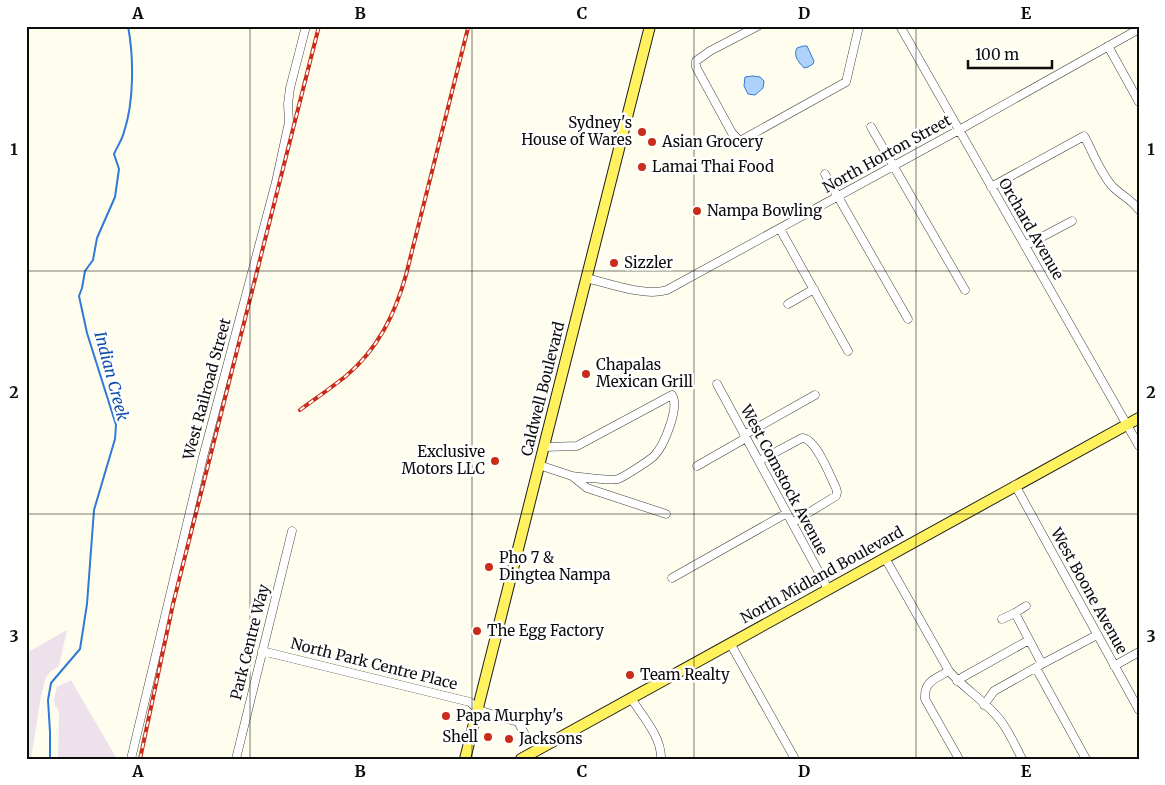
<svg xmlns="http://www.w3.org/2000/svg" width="1165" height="785" font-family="Merriweather,serif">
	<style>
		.industrial { fill: #ede1ec }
		.water { fill: #aed2fb; stroke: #2f79d8 }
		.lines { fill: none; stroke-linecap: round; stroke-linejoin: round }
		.stream { stroke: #2f79d8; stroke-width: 2 }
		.minor-casing { stroke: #404040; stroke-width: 9 }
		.major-casing { stroke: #1e1e1e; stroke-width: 12 }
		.minor { stroke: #fff; stroke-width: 8 }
		.major { stroke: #fff25e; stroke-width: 10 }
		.rail-casing { stroke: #c92d1a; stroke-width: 4 }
		.rail { stroke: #fff; stroke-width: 2; stroke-dasharray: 5.5; stroke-linecap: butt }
		.grid { fill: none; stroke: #0d0d0d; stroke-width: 1; stroke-opacity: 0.55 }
		.poi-dot { fill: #c92d1a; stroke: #fff; stroke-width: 2 }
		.labels { text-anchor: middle; stroke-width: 5; stroke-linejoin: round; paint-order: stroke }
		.poi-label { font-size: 15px; fill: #0d0d0d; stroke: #fff; text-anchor: start }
		.street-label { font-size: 15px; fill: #0d0d0d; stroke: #fff }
		.water-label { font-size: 16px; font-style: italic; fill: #0c4caa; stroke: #fff }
		.neatline { fill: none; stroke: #0d0d0d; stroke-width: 2 }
		.grid-label { font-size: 16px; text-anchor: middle; font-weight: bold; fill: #0d0d0d }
	</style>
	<rect width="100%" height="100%" fill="#fffeee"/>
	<path class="industrial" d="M67,630L59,666L50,672L46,677L41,696L31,759H26V653Z
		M71,680L117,759H58L59,712L55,705L54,699L57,687Z"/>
	<path class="water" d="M803,46H807L814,61L813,64L808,67L804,68C798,61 793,56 797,48Z
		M753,76L760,77L764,81L763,88L755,95L748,94L744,86L745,77Z"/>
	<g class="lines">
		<path class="stream" d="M50,759V732L48,700L51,683L80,649L87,604L94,510L115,439L116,425L87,333L79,296L82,288L85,271L93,260L97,238L115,197L119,169L114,154C117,147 122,140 124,132C134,102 134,58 128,26"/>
		<g class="minor-casing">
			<path id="minor" d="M758,26L710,51L696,61V67L732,133L740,141L846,82L859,26
				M900,26L1139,446
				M1108,46L1139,102
				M871,127L965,290
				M825,174L908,319
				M991,187L1084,136C1093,152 1100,173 1113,187C1121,195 1132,200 1139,210
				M780,229L848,351
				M1025,246L1072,221
				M586,278C608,283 645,297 667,290L959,130L1139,29
				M788,304L814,289
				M717,384L828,589
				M744,435L815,395
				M544,447L577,446L672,395C680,407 664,446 654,456C650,460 624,477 618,479C614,481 579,477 572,476
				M759,461L802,438C816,438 830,476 836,488L837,492L836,496L792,523
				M539,465L572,476L587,488L666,514
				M697,466L746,438
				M1015,485L1139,710
				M885,558L949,671C965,690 989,703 1003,724C1010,734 1016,747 1022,759
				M672,578L787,513
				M1026,606L1015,613L1042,664
				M1002,619L1015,613
				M730,643L795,759
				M262,651L470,702L478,710L518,722L528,740
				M1114,666L1139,652
				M1036,668L1086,759
				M949,671C935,679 924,681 925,699L959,759
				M957,681L963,677L1029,640
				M631,698C642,716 662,737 661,759
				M984,705L994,691L1042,664L1097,635
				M131,759L203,457L276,182L289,122L288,104L290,88L306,26
				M236,759L292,531"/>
		</g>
		<g class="major-casing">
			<path id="major" d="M465,759L650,26
				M521,759L1139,418"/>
		</g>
		<use href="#minor" class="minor"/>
		<use href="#major" class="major"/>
		<g class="rail-casing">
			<path id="rail" d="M300,410C315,399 331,388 346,376C378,349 395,314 406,275L468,28
				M140,759L173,604L319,26"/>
		</g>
		<use href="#rail" class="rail"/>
	</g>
	<path class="grid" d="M250,26V759M472,26V759M694,26V759M916,26V759M26,271H1139M26,514H1139"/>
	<g class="poi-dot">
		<circle cx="642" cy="132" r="5"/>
		<circle cx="652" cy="142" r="5"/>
		<circle cx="642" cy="167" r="5"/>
		<circle cx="697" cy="211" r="5"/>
		<circle cx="614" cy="263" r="5"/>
		<circle cx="586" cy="374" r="5"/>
		<circle cx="495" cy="461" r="5"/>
		<circle cx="489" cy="567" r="5"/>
		<circle cx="477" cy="631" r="5"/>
		<circle cx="630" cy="675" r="5"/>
		<circle cx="446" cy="716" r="5"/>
		<circle cx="488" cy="737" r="5"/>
		<circle cx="509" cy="739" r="5"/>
	</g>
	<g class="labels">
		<g class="poi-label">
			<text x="632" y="128" text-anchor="end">Sydney's<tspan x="632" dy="17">House of Wares</tspan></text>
			<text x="662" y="147">Asian Grocery</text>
			<text x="652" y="172">Lamai Thai Food</text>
			<text x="707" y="216">Nampa Bowling</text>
			<text x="624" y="268">Sizzler</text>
			<text x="596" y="370">Chapalas<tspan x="596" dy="17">Mexican Grill</tspan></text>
			<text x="485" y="457" text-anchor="end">Exclusive<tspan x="485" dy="17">Motors LLC</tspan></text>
			<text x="499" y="563">Pho 7 &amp;<tspan x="499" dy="17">Dingtea Nampa</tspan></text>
			<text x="487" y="636">The Egg Factory</text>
			<text x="640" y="680">Team Realty</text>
			<text x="456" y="721">Papa Murphy's</text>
			<text x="478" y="742" text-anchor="end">Shell</text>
			<text x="519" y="744">Jacksons</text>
		</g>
		<g class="street-label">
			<text transform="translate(887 154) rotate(-29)" y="5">North Horton Street</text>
			<text transform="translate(1031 229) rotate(60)" y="5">Orchard Avenue</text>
			<text transform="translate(207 389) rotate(-75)" y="5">West Railroad Street</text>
			<text transform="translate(543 389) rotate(-76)" y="5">Caldwell Boulevard</text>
			<text transform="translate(784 480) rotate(62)" y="5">West Comstock Avenue</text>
			<text transform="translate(822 575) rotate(-29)" y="5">North Midland Boulevard</text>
			<text transform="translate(1089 591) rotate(61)" y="5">West Boone Avenue</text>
			<text transform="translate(250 642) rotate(-76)" y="5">Park Centre Way</text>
			<text transform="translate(374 664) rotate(14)" y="5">North Park Centre Place</text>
		</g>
		<g class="water-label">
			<text transform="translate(112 376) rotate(75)" y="6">Indian Creek</text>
		</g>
	</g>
	<rect width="1165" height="785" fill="none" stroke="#ffffff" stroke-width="55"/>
	<path d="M968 60v8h84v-8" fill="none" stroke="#0d0d0d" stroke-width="2.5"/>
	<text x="975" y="60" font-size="15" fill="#0d0d0d" stroke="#ffffff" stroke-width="4" paint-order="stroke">100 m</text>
	<rect x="28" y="28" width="1110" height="730" class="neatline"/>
	<g class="grid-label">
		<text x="138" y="19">A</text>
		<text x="360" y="19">B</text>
		<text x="582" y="19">C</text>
		<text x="804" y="19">D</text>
		<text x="1026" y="19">E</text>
		<text x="14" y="155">1</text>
		<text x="1151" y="155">1</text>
		<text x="14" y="398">2</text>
		<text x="1151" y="398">2</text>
		<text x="14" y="642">3</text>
		<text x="1151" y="642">3</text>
		<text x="138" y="777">A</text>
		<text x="360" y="777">B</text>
		<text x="582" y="777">C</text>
		<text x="804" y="777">D</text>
		<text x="1026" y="777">E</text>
	</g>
</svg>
